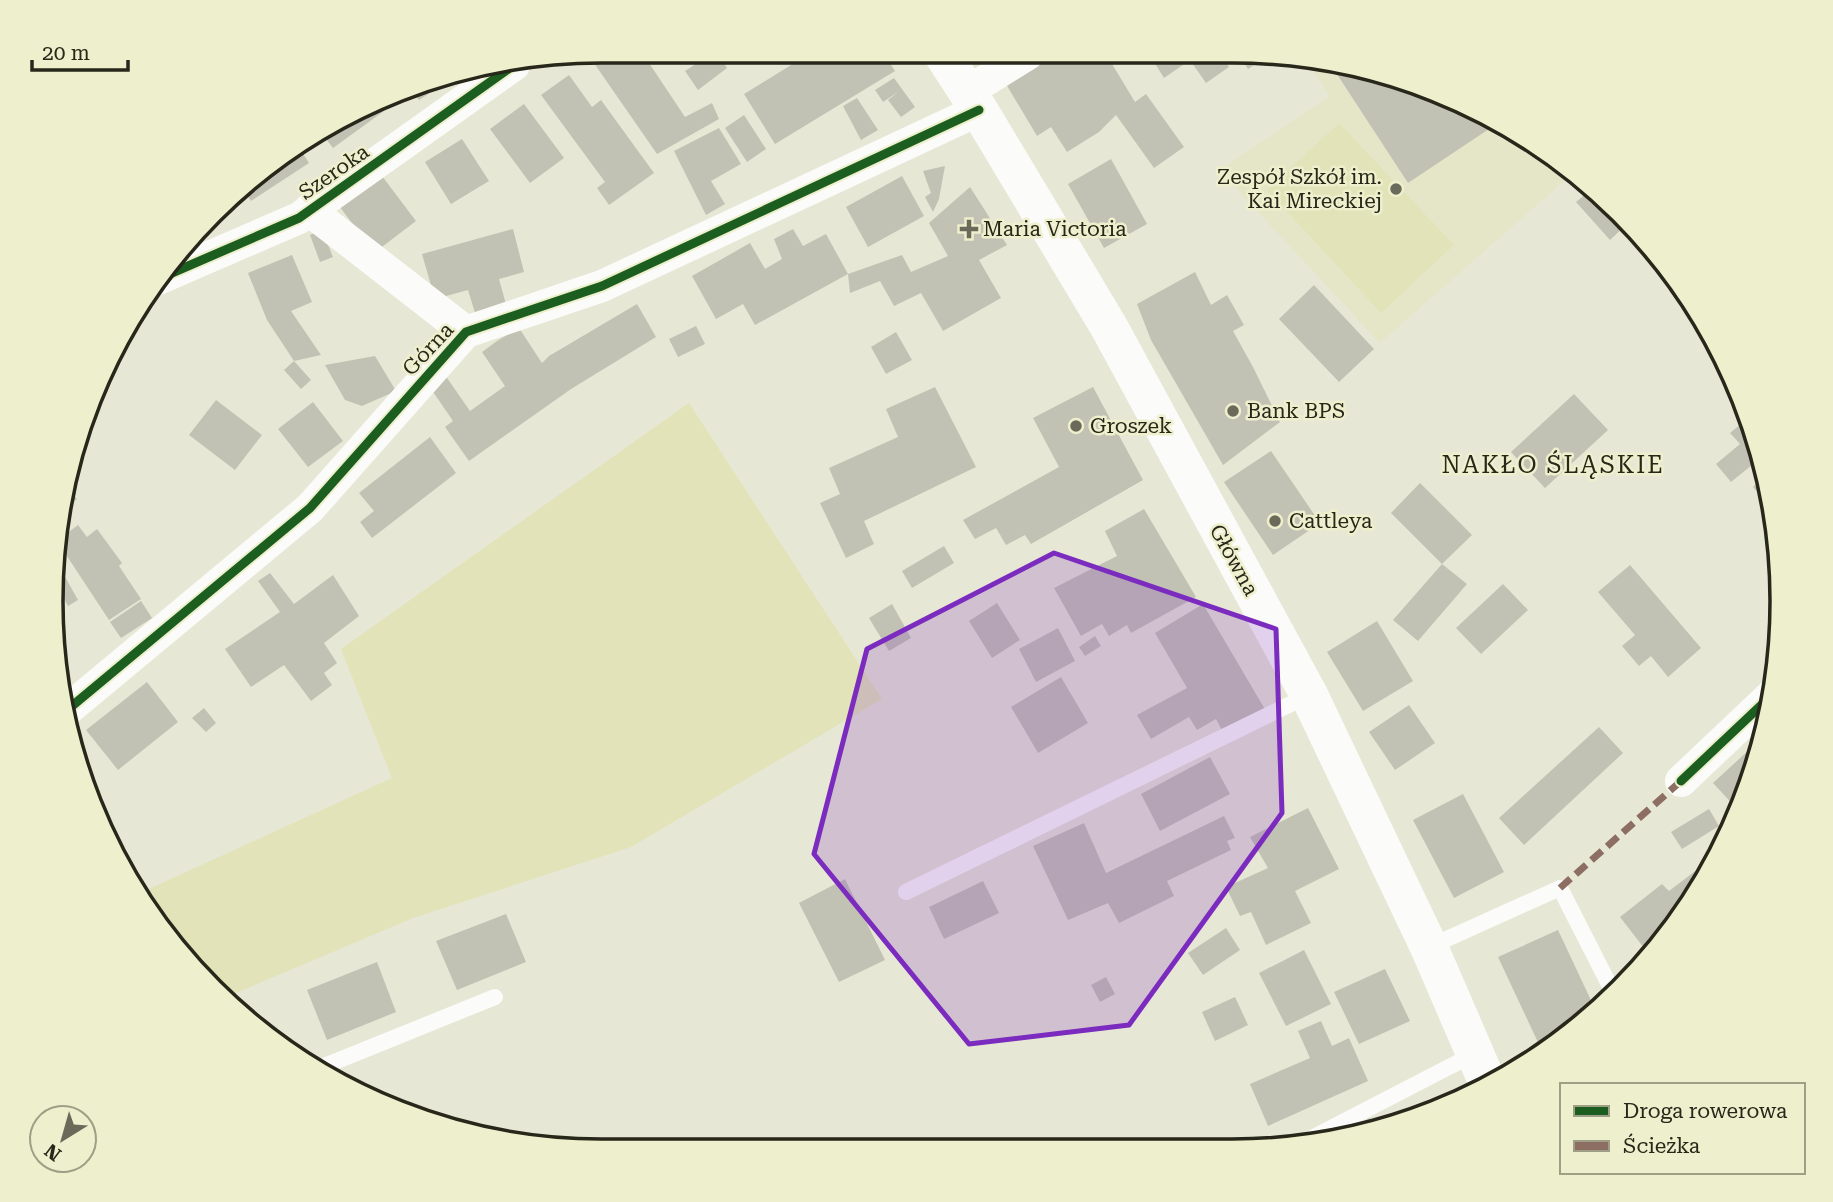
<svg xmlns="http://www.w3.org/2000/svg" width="1833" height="1202" font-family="'Roboto Serif',serif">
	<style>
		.built { fill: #e5e6c7 }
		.green { fill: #e2e3b8 }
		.building { fill: #c2c2b4 }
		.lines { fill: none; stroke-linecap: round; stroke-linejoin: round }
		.service { stroke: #fbfbf9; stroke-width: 16 }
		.minor { stroke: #fbfbf9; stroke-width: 32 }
		.primary { stroke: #fbfbf9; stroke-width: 38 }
		.quiet { stroke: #8d6e63; stroke-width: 7; stroke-dasharray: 14 7; stroke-linecap: butt }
		.cycleway-casing { stroke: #eeefcd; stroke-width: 13 }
		.cycleway { stroke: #1b5e20; stroke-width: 9 }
		.marked { fill: #7b2cbf; fill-opacity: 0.2; stroke: #7b2cbf; stroke-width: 5; stroke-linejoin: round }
		.poi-dot { fill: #6a6a5b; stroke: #eeefcd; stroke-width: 2.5 }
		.labels { text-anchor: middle; stroke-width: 5; stroke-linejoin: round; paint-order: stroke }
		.street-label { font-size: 21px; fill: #27271a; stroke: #eeefcd }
		.poi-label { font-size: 21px; fill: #27271a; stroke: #eeefcd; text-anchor: start }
		.quarter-label { font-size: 24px; letter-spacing: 2px; fill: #27271a; stroke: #eeefcd }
		.rim { fill: none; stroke: #27271a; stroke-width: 3.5 }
	</style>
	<rect width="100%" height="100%" fill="#e7e7d5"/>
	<path class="built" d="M1303,56L1443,93L1573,173L1380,343L1219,170L1330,96Z"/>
	<path class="green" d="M1339,123L1454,245L1381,313L1267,190Z
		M689,403L882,699L631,847L413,918L224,998L143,906L138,894L392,778L341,649Z"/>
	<path class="building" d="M601,51H641L685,117L712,103L719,119L657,154L587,53Z
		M714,52H717L727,68L698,90L685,71Z
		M812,52L883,53L895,71L775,144L744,94Z
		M1055,54H1106L1135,102L1146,94L1184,147L1154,168L1116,115L1099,132L1067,152L1051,127L1037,136L1006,84Z
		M1149,54L1221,55L1229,67L1206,83L1190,60L1164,78Z
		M1239,55H1270L1248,69Z
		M1329,62L1443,93L1495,125L1408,183Z
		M569,75L592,107L601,100L654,173L609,205L597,188L605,182L541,95Z
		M894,78L915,107L901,117L888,100L898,92L883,102L875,90Z
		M427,79L436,89L419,100L409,87Z
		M857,98L878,130L861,140L843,106Z
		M378,103L384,111L333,148L320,131Z
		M524,104L564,158L530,183L490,129Z
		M744,115L766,149L747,162L725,128Z
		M719,128L741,164L711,181L725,204L706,215L674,151Z
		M462,139L489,181L451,204L425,162Z
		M296,143L309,163L251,201L244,191Z
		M1111,159L1147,224L1104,248L1068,184Z
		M945,166L939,199L933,212L925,197L931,193L923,171Z
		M382,176L416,221L374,253L340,207Z
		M902,176L924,216L868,247L846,207Z
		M970,187L1007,245L979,260L1001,298L943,331L921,293L894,306L880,281L850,293L848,274L902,255L911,272L948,256L929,223Z
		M1594,187L1628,223L1610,240L1576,202Z
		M513,229L524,272L499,279L507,308L476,316L468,290L435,299L422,254Z
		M793,229L803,246L826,234L848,274L755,325L743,304L716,319L692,276L750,243L765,269L782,259L774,239Z
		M322,230L333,257L320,262L310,235Z
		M292,255L312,302L291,311L321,355L294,361L311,380L301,389L284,370L294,361L267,320L248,273Z
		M1195,272L1211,305L1227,295L1244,325L1233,331L1253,367L1280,422L1223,465L1151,340L1137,304Z
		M1314,285L1374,349L1339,382L1279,319Z
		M637,304L656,337L571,389L469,461L445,427L453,421L429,386L445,375L470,411L505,386L482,352L497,341L519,328L542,363L549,356Z
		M696,326L705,344L678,357L669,339Z
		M896,332L912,360L886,374L871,347Z
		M375,356L396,391L362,406L345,400L325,365Z
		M935,387L976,467L864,521L874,544L846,558L820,503L840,494L829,468L898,437L886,409Z
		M1093,387L1143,480L1031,544L1025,535L1006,545L996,528L975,539L963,520L1059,467L1033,418Z
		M1574,394L1608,430L1545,488L1511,452Z
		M216,400L262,435L235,470L189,435Z
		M313,402L343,441L308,467L278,429Z
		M1748,418L1763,456L1731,482L1716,464L1740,444L1730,433Z
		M430,437L456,473L372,538L360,522L374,511L359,493Z
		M1271,451L1320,523L1273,555L1224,482Z
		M1766,475L1768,489L1772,509L1753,487Z
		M1420,483L1472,535L1442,564L1391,513Z
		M67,488L77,499L63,510Z
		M1144,509L1196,597L1131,633L1127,625L1109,636L1102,624L1081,636L1054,588L1117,556L1105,531Z
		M78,525L87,537L97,529L122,563L119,566L141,599L109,620L57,541Z
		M944,546L954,563L912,588L902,571Z
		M54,557L78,600L68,606L57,587L54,589L52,565Z
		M1442,564L1467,584L1418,641L1393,620Z
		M1630,565L1701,648L1668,677L1651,656L1639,666L1622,646L1635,635L1598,592Z
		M270,573L294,604L333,575L359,616L324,643L337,663L324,673L332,685L311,701L284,665L251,687L225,649L280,612L258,581Z
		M1503,584L1528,610L1481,654L1456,628Z
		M141,601L152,618L121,638L110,622Z
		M997,603L1020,640L992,658L969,621Z
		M892,604L911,638L889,651L869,618Z
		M1203,604L1266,711L1224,734L1216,719L1197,730L1189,717L1151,739L1137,715L1187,688L1155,633Z
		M1377,621L1413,681L1363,711L1327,652Z
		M1058,628L1075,661L1036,682L1019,649Z
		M1095,636L1101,646L1085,656L1079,647Z
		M1061,677L1088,723L1038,753L1011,707Z
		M147,682L178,722L118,770L86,730Z
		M1409,705L1435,743L1395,770L1369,732Z
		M204,708L216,723L206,732L192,718Z
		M1599,727L1623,753L1524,845L1499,818Z
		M1763,737L1753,777L1738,810L1713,783Z
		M1210,757L1230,794L1160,831L1141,794Z
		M1463,794L1504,872L1454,898L1413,820Z
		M1308,808L1339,869L1295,891L1311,923L1266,945L1251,912L1240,916L1226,887L1268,868L1250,837Z
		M1709,809L1719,826L1682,849L1671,832Z
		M1224,816L1235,838L1227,841L1231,850L1167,881L1174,896L1119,923L1108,903L1068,920L1033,846L1084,823L1106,873Z
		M1719,853L1709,876L1651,957L1620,917L1662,884L1669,891Z
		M845,879L885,960L839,982L799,903Z
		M983,881L999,913L944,939L929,907Z
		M506,914L526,962L457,990L436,941Z
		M1226,928L1240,950L1203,975L1188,953Z
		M1558,930L1596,1011L1567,1037L1543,1053L1498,957Z
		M1304,950L1331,1004L1286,1026L1259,973Z
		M377,962L396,1012L327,1040L307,990Z
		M1385,969L1410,1021L1359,1044L1334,992Z
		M1106,977L1115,994L1100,1002L1091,985Z
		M1235,997L1248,1025L1215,1041L1202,1012Z
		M1321,1021L1332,1046L1349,1038L1368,1081L1268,1126L1250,1084L1310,1058L1298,1031Z
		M1446,1097L1448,1105L1397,1124L1394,1114Z
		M1370,1118L1377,1131L1355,1136L1351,1128Z"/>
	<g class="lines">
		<path class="service" d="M906,892L1309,695
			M1429,947L1560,888L1614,994
			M322,1067L495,997
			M1298,1145L1476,1053"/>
		<path class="minor" d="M967,92L1028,54
			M309,210L466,332
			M158,279L299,218L514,65
			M66,711L310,508L466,332L602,286L979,110
			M1681,781L1772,695"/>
		<path class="primary" d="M942,53L979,110L1109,327L1309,695L1429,947L1489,1086"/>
		<path class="quiet" d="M1560,888L1681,781"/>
		<g class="cycleway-casing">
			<path id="cycleway" d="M158,279L299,218L514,65
				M66,711L310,508L466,332L602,286L979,110
				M1681,781L1772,695"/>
		</g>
		<use href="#cycleway" class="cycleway"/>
	</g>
	<path class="marked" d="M1054,553L1276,629L1282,813L1129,1025L969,1044L814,854L867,649Z"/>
	<g class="poi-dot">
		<circle cx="1396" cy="189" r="7"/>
		<path d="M965.5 218.5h7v7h7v7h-7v7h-7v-7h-7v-7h7z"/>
		<circle cx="1233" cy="411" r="7"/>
		<circle cx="1076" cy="426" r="7"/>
		<circle cx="1275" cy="521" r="7"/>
	</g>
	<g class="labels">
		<g class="street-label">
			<text transform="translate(334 172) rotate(-35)" y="7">Szeroka</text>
			<text transform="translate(428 349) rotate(-47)" y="7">Górna</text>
			<text transform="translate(1234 560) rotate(61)" y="7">Główna</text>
		</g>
		<g class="poi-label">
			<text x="1382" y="184" text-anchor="end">Zespół Szkół im.<tspan x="1382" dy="24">Kai Mireckiej</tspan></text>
			<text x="983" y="236">Maria Victoria</text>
			<text x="1247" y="418">Bank BPS</text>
			<text x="1090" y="433">Groszek</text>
			<text x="1289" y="528">Cattleya</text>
		</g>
		<g class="quarter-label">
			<text x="1553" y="473">NAKŁO ŚLĄSKIE</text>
		</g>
	</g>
	<path d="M0 0H1833V1202H0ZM601 63H1232A538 538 0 0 1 1770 601V601A538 538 0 0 1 1232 1139H601A538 538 0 0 1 63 601V601A538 538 0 0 1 601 63Z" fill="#eeefcd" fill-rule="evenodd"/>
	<path class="rim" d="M601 63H1232A538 538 0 0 1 1770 601V601A538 538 0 0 1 1232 1139H601A538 538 0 0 1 63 601V601A538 538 0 0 1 601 63Z"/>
	<rect x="1560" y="1083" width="245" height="91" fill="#eeefcd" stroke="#9e9f85" stroke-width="2"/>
	<rect x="1574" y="1106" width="35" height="10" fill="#1b5e20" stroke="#9e9f85" stroke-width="2"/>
	<text x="1623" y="1118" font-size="21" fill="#27271a">Droga rowerowa</text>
	<rect x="1574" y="1141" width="35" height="10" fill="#8d6e63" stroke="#9e9f85" stroke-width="2"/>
	<text x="1623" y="1153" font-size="21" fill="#27271a">Ścieżka</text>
	<g transform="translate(63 1139) rotate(217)"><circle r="33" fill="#eeefcd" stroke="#9e9f85" stroke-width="2"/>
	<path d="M0-5L12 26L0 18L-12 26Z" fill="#6a6a5b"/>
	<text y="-10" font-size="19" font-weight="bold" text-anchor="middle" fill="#27271a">N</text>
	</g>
	<path d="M32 60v10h96v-10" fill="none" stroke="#27271a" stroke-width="3.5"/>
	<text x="42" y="60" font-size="21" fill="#27271a" stroke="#eeefcd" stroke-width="5" paint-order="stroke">20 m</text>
</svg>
